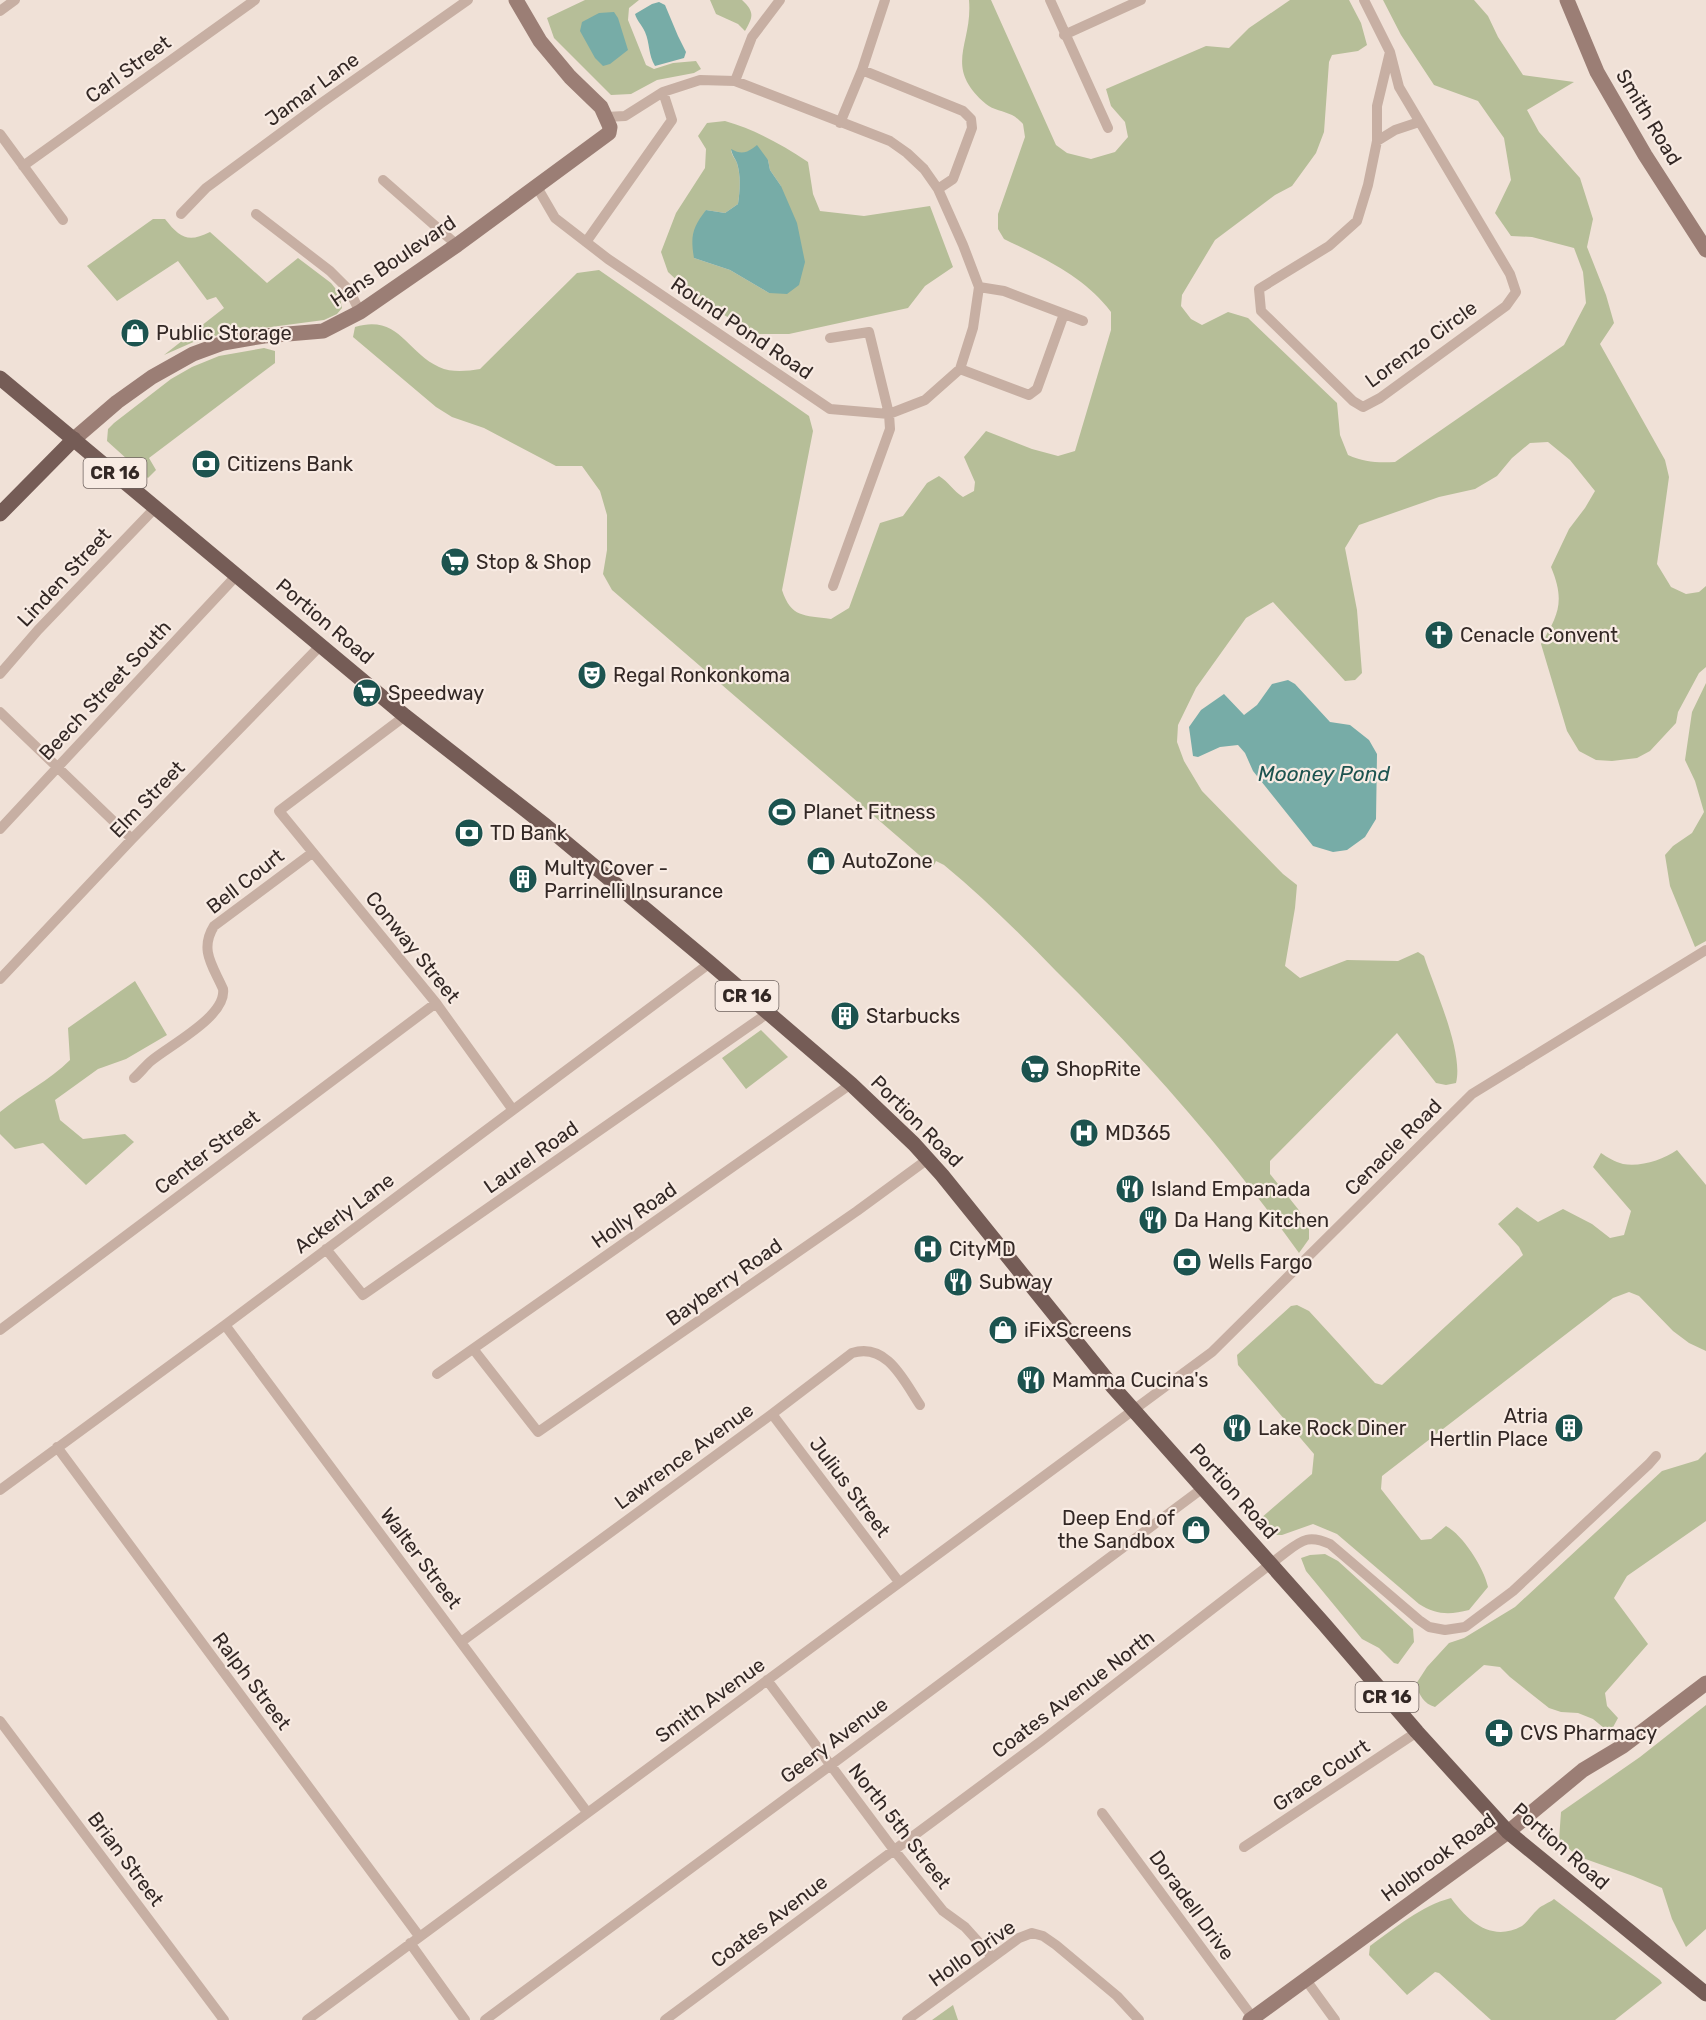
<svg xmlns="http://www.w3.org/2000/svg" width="1706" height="2020" font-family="Rubik,sans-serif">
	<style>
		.green { fill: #b6be98; fill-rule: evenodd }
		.water { fill: #77aca7 }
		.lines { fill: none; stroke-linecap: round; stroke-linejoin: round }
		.street { stroke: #c7afa3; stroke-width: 10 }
		.secondary { stroke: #9b7e75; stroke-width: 15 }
		.primary { stroke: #755c56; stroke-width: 15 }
		.labels { text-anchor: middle; stroke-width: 4.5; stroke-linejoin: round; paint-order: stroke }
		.shield { fill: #f8ebe3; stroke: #6e625e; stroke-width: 1.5 }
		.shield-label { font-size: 18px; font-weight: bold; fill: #332825 }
		.street-label { font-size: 20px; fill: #332825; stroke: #f8ebe3 }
		.poi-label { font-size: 20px; fill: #332825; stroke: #f8ebe3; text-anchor: start }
		.water-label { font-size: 21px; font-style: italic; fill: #1c534f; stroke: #f8ebe3 }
	</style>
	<rect width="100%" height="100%" fill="#f0e1d7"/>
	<path class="green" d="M585,0H639L629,8L628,20L646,65L654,69L673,63L696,61L701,69L694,73L657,80L631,94L611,95L554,38L547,18Z
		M710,0H742C755,12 753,17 745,31L738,24L716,14Z
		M969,0H991L1056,145L1067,153L1091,159L1115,152L1128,137L1125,122L1111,106L1106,89L1206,46L1229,48L1249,28L1290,0H1349L1361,23L1367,45L1358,51L1332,55L1329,62L1324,132L1316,153L1292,186L1275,195L1215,240L1182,295L1181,306L1191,319L1202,325L1228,312L1248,318L1337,403L1340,435L1348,455C1364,462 1377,463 1395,462L1564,345L1586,303L1583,272L1574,248L1532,237L1511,236L1495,213L1511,180L1504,138L1478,101L1434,85L1401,35L1383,0H1474L1488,16L1498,37L1523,75L1574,82L1527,110L1539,132L1580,178L1593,219L1587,247L1606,295L1614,323L1600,344L1665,460L1669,477L1657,564L1671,587L1686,594L1699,592L1706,586V667L1699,673L1678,712L1676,723L1650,751L1637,758L1612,761L1596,760L1579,751L1567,731L1541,644C1559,614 1565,601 1551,567L1569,529L1585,508L1595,491L1570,460L1548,442L1530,443L1512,458L1497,476L1475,489L1439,497L1359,525L1345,548L1357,610L1362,673L1355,680L1345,681L1273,602L1246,618L1196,688L1178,725L1177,742L1184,761L1202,791L1283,874L1297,885L1295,908L1285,966L1300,978L1347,960L1398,961L1418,952L1424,956C1434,988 1464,1052 1456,1083L1446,1085L1436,1083L1397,1033L1270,1161V1174L1298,1209L1309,1228V1239L1299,1253C1227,1152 1144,1058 1056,971C1020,934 984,898 944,865L936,861L933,867L612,590L603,574L607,550V515L600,491L582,466H556L484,428L452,417L436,407L353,337L355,327C399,314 406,352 439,367C452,373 467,371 480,369L577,273L599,270L809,416L813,431L782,590C791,618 804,615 831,619L849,608L880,523L903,516L927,483L939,476C949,482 953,491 963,497L974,491L975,482L964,457L986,431L1032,449L1058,456L1075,451L1111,330V312C1084,276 1043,258 1004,239L998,229V214L1025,137L1023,124C1020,121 1016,117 1012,115C1004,111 993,110 986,104C942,66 973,45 969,0Z
		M725,121C756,130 781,144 808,162L813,194L820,211L864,216L930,206L953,267L925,286L908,308L789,334H757L698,300L668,272L661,252L676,213L705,168L706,149L698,136L707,123ZM731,150L739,154L747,152L768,160L770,170L781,186L769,293L730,270L694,258L706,210L725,213L738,204C740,190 741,177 737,163C735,158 732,156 731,150Z
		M153,219H165C180,238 188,243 210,232L267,283L298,258L331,283L339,293L342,308L337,314L324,320L232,332L198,340L164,355L224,308L216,297L207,300L178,261L117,301L87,266Z
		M264,348L275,351V363L149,458L156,470L148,478L107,441L108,429L114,423L171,379L192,367L219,356Z
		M1706,683V941L1695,947L1670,886L1665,855L1673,846L1692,833L1704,812L1695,781L1685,760L1692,712Z
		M135,981L167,1035L126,1059L98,1069L55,1100L60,1120L83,1139L125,1134L134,1142L86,1185L43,1143L15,1149L0,1134V1112C23,1093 49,1081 70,1060L68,1028Z
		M761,1030L788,1057L746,1089L722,1058Z
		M1677,1150L1706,1185V1351L1689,1343L1673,1331L1639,1296L1629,1292L1613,1298L1382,1476L1381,1489L1421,1540L1431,1539L1446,1526C1463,1535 1484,1568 1488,1587L1469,1610C1450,1615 1436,1615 1419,1604L1337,1534L1313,1524L1282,1535H1275L1260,1519L1312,1474L1314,1454L1238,1365L1237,1355L1291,1306L1297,1305L1309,1311L1375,1383L1382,1385L1523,1255L1519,1247L1498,1224L1517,1207L1538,1222L1563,1209L1592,1224L1610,1238L1624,1235L1631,1211L1593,1167L1601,1153C1607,1157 1615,1162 1623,1164C1641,1167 1663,1160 1677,1150Z
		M1706,1452V1521L1627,1576L1614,1598L1648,1644L1605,1693L1607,1706L1618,1718L1612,1729L1604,1728L1593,1719L1578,1713L1561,1712L1549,1708L1510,1677L1500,1667L1484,1665L1435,1707C1424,1704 1419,1695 1416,1684L1427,1667L1449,1643L1464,1638L1515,1607L1662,1471L1698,1460Z
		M1325,1554L1338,1561L1413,1629L1414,1642L1398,1664L1394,1663L1379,1648L1362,1639L1306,1571L1301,1558L1310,1555Z
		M1706,1705V1929L1686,1947L1672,1919L1662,1888L1633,1876L1577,1856L1559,1840L1561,1812L1640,1757Z
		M1451,1898C1467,1920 1491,1943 1522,1926C1528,1922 1532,1914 1538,1909C1542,1905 1549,1903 1554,1899L1660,1980L1662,1983L1615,2020H1491L1439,1973L1435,1972L1407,1995L1369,1955L1370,1946C1395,1928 1421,1906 1451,1898Z
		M953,2005L958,2020H932Z"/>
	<path class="water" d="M659,2L665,5L678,36L686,52L684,58L655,66C648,55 650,43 645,32C642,25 637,21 635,14L652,4Z
		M614,12L618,18L628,50L610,64L603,66L595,58L580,31L582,22L599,13Z
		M757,145L768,160L770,170L781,186L797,223L805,262L799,285L787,294L769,293L730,270L694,258C690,235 693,227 706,210L725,213L738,204C740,190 741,176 737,163C735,158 732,155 731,149C742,155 747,153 757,145Z
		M1288,680L1295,684L1330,722L1350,725L1369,740L1377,754L1376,819L1365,837L1347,850L1333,852L1313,846L1253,771L1245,753L1238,745L1220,747L1198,757L1193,756L1189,727L1201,710L1224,694L1244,715L1257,705L1272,684Z"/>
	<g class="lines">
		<path class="street" d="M1050,0L1108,128
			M1364,0L1390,52L1399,87L1510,274L1516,292L1506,306L1380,398L1363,407L1353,401L1261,311L1259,289L1329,246L1357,221L1368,185L1377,141V106L1390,52
			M0,11L15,0
			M1064,35L1141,0
			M862,70L963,111L971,119L972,128L953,179L938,189
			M735,81L752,37L780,0
			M840,123L862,70L885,0
			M0,134L63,220
			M1377,141L1395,130L1419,122
			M23,166L255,0
			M383,180L457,245
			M537,187L555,218L608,259L830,409L889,414L925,400L960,369L973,328L979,287L963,245L938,189L924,169L907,153L890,141L735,81L700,80L663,92L625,116L606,117
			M181,214L206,188L320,104L468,0
			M256,214L330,271L349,290L360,312
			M586,242L672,120L663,92
			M979,287L1004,291L1083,321
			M830,338L869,332L889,414L890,429L833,586
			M960,369L1029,395L1037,389L1064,314
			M0,674L38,630L156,507
			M0,712L132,839
			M405,716L279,811L436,1003L513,1110
			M0,829L237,575
			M0,979L132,839L321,645
			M134,1078C140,1073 145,1066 151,1061C170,1045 227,1016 223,989C213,966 199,950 214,926L312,853
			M326,1249L363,1295L768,1013
			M225,1325L587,1812
			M0,1330L436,1003
			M474,1350L538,1432L857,1211L928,1159
			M437,1374L851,1084
			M772,1414L899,1582
			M57,1447L419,1936
			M0,1490L225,1325L710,963
			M461,1642L772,1414L852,1353C887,1342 904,1381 920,1405
			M767,1680L894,1850L943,1911L965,1927L992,1957
			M0,1721L224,2020
			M1102,1813L1253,2018
			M1244,1847L1417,1732
			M410,1943L465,2020
			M1306,1980L1335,2020
			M307,2020L1212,1352L1472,1094L1706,950
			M485,2020L831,1765L1203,1488
			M665,2020L1040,1742L1286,1552C1303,1539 1310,1535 1330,1544L1419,1620L1429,1627L1445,1630L1465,1627L1513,1591L1649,1464L1656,1456
			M907,2020L1019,1938L1032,1933L1043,1936L1056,1945L1117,1996L1139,2020"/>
		<path class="secondary" d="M1567,0L1597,72L1645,155L1706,250
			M74,439L117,402L152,377L193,354L223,343L264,336L323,331L360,312L457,245L609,133L610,127L601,107L570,77L540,41L516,0
			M1250,2020L1508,1832L1583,1770L1623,1746L1706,1683"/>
		<path class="primary" d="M0,378L405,716L546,826L710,963L851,1084L914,1144L942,1175L1113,1387L1324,1624L1417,1732L1508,1832L1706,1994
			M0,514L74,439"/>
	</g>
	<defs>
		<g id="shop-disc" transform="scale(1.5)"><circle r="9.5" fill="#1c534f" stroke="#f8ebe3"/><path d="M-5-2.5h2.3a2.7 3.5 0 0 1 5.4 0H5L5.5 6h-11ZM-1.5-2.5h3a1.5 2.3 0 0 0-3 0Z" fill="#fff"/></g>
		<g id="bank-disc" transform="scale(1.5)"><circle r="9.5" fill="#1c534f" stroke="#f8ebe3"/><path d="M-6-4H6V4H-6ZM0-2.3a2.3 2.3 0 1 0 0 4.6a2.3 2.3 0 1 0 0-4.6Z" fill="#fff"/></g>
		<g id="supermarket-disc" transform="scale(1.5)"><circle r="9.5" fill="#1c534f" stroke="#f8ebe3"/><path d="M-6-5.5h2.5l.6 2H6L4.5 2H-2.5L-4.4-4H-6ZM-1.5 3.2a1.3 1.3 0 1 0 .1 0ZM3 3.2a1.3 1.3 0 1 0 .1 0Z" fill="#fff"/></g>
		<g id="church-disc" transform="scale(1.5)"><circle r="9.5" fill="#1c534f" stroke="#f8ebe3"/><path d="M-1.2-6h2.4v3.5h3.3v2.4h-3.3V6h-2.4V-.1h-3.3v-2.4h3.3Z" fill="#fff"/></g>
		<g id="theatre-disc" transform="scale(1.5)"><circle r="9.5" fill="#1c534f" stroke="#f8ebe3"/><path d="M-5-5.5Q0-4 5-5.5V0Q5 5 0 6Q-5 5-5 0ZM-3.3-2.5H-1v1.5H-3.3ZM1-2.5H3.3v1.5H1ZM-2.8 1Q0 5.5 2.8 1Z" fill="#fff"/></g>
		<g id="stadium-disc" transform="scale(1.5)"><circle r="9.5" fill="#1c534f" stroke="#f8ebe3"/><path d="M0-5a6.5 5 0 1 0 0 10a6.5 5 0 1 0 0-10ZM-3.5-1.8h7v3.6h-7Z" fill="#fff"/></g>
		<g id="building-disc" transform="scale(1.5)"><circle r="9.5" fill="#1c534f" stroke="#f8ebe3"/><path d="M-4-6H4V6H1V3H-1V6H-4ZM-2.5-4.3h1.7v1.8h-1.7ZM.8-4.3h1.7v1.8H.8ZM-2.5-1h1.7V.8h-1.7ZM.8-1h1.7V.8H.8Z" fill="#fff"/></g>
		<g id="hospital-disc" transform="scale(1.5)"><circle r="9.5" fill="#1c534f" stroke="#f8ebe3"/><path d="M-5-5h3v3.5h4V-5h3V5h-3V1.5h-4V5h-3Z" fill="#fff"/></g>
		<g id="restaurant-disc" transform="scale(1.5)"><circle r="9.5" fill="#1c534f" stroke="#f8ebe3"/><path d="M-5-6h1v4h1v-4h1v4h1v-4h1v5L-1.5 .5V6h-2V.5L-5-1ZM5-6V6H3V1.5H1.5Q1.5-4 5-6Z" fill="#fff"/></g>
		<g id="pharmacy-disc" transform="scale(1.5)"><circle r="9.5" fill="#1c534f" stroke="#f8ebe3"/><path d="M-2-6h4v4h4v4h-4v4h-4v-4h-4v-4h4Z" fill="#fff"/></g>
	</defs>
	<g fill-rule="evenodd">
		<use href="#shop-disc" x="135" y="333"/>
		<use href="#bank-disc" x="206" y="464"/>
		<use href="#supermarket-disc" x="455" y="562"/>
		<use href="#church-disc" x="1439" y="635"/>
		<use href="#theatre-disc" x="592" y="675"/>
		<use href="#supermarket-disc" x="367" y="693"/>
		<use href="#stadium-disc" x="782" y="812"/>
		<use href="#bank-disc" x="469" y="833"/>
		<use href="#shop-disc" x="821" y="861"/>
		<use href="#building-disc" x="523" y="879"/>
		<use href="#building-disc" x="845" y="1016"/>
		<use href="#supermarket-disc" x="1035" y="1069"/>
		<use href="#hospital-disc" x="1084" y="1133"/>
		<use href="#restaurant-disc" x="1130" y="1189"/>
		<use href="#restaurant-disc" x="1153" y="1220"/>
		<use href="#hospital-disc" x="928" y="1249"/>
		<use href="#bank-disc" x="1187" y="1262"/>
		<use href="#restaurant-disc" x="958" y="1282"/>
		<use href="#shop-disc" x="1003" y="1330"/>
		<use href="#restaurant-disc" x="1031" y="1380"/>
		<use href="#restaurant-disc" x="1237" y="1428"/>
		<use href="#building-disc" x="1569" y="1428"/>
		<use href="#shop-disc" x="1196" y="1530"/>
		<use href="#pharmacy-disc" x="1499" y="1733"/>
	</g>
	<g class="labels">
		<g class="shield">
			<rect x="83.5" y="458" width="63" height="30" rx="4.5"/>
			<rect x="715.5" y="981" width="63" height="30" rx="4.5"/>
			<rect x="1355.5" y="1682" width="63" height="30" rx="4.5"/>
		</g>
		<g class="shield-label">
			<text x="115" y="479">CR 16</text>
			<text x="747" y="1002">CR 16</text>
			<text x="1387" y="1703">CR 16</text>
		</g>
		<g class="street-label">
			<text transform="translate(128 69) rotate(-36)" y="7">Carl Street</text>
			<text transform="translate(312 89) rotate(-36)" y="7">Jamar Lane</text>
			<text transform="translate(1649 117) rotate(59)" y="7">Smith Road</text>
			<text transform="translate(393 261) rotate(-34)" y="7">Hans Boulevard</text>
			<text transform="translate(742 328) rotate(34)" y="7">Round Pond Road</text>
			<text transform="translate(1421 344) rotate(-36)" y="7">Lorenzo Circle</text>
			<text transform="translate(64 577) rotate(-47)" y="7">Linden Street</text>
			<text transform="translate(325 621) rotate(40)" y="7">Portion Road</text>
			<text transform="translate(105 690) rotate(-47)" y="7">Beech Street South</text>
			<text transform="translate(147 799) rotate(-46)" y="7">Elm Street</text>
			<text transform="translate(245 881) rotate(-38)" y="7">Bell Court</text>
			<text transform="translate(413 947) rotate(51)" y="7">Conway Street</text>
			<text transform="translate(917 1121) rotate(45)" y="7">Portion Road</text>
			<text transform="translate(1393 1147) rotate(-45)" y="7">Cenacle Road</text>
			<text transform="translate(207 1152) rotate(-37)" y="7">Center Street</text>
			<text transform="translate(531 1157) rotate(-35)" y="7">Laurel Road</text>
			<text transform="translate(344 1213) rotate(-37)" y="7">Ackerly Lane</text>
			<text transform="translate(634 1215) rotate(-35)" y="7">Holly Road</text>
			<text transform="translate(724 1282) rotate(-35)" y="7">Bayberry Road</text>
			<text transform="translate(684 1456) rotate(-36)" y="7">Lawrence Avenue</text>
			<text transform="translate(850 1487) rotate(53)" y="7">Julius Street</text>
			<text transform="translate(1234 1491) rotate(48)" y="7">Portion Road</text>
			<text transform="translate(421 1558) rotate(53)" y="7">Walter Street</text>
			<text transform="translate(252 1681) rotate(53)" y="7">Ralph Street</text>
			<text transform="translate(1073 1694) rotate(-37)" y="7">Coates Avenue North</text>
			<text transform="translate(710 1700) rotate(-36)" y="7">Smith Avenue</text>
			<text transform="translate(834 1740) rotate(-37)" y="7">Geery Avenue</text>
			<text transform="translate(1321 1775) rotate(-34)" y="7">Grace Court</text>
			<text transform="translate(900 1826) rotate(52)" y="7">North 5th Street</text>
			<text transform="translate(1561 1846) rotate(41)" y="7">Portion Road</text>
			<text transform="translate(1438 1857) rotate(-36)" y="7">Holbrook Road</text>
			<text transform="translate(126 1859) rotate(53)" y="7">Brian Street</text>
			<text transform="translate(1192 1905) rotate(54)" y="7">Doradell Drive</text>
			<text transform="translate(769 1921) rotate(-37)" y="7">Coates Avenue</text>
			<text transform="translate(972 1953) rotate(-35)" y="7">Hollo Drive</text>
		</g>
		<g class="poi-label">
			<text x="156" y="340">Public Storage</text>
			<text x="227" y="471">Citizens Bank</text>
			<text x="476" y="569">Stop &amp; Shop</text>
			<text x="1460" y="642">Cenacle Convent</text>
			<text x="613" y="682">Regal Ronkonkoma</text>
			<text x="388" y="700">Speedway</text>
			<text x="803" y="819">Planet Fitness</text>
			<text x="490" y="840">TD Bank</text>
			<text x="842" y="868">AutoZone</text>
			<text x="544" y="875">Multy Cover -<tspan x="544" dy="23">Parrinelli Insurance</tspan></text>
			<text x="866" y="1023">Starbucks</text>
			<text x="1056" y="1076">ShopRite</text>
			<text x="1105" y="1140">MD365</text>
			<text x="1151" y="1196">Island Empanada</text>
			<text x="1174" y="1227">Da Hang Kitchen</text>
			<text x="949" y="1256">CityMD</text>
			<text x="1208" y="1269">Wells Fargo</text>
			<text x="979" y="1289">Subway</text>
			<text x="1024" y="1337">iFixScreens</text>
			<text x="1052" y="1387">Mamma Cucina's</text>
			<text x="1548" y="1423" text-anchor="end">Atria<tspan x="1548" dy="23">Hertlin Place</tspan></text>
			<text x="1258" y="1435">Lake Rock Diner</text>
			<text x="1175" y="1525" text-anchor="end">Deep End of<tspan x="1175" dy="23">the Sandbox</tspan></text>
			<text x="1520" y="1740">CVS Pharmacy</text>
		</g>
		<g class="water-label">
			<text x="1324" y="781">Mooney Pond</text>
		</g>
	</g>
</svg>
